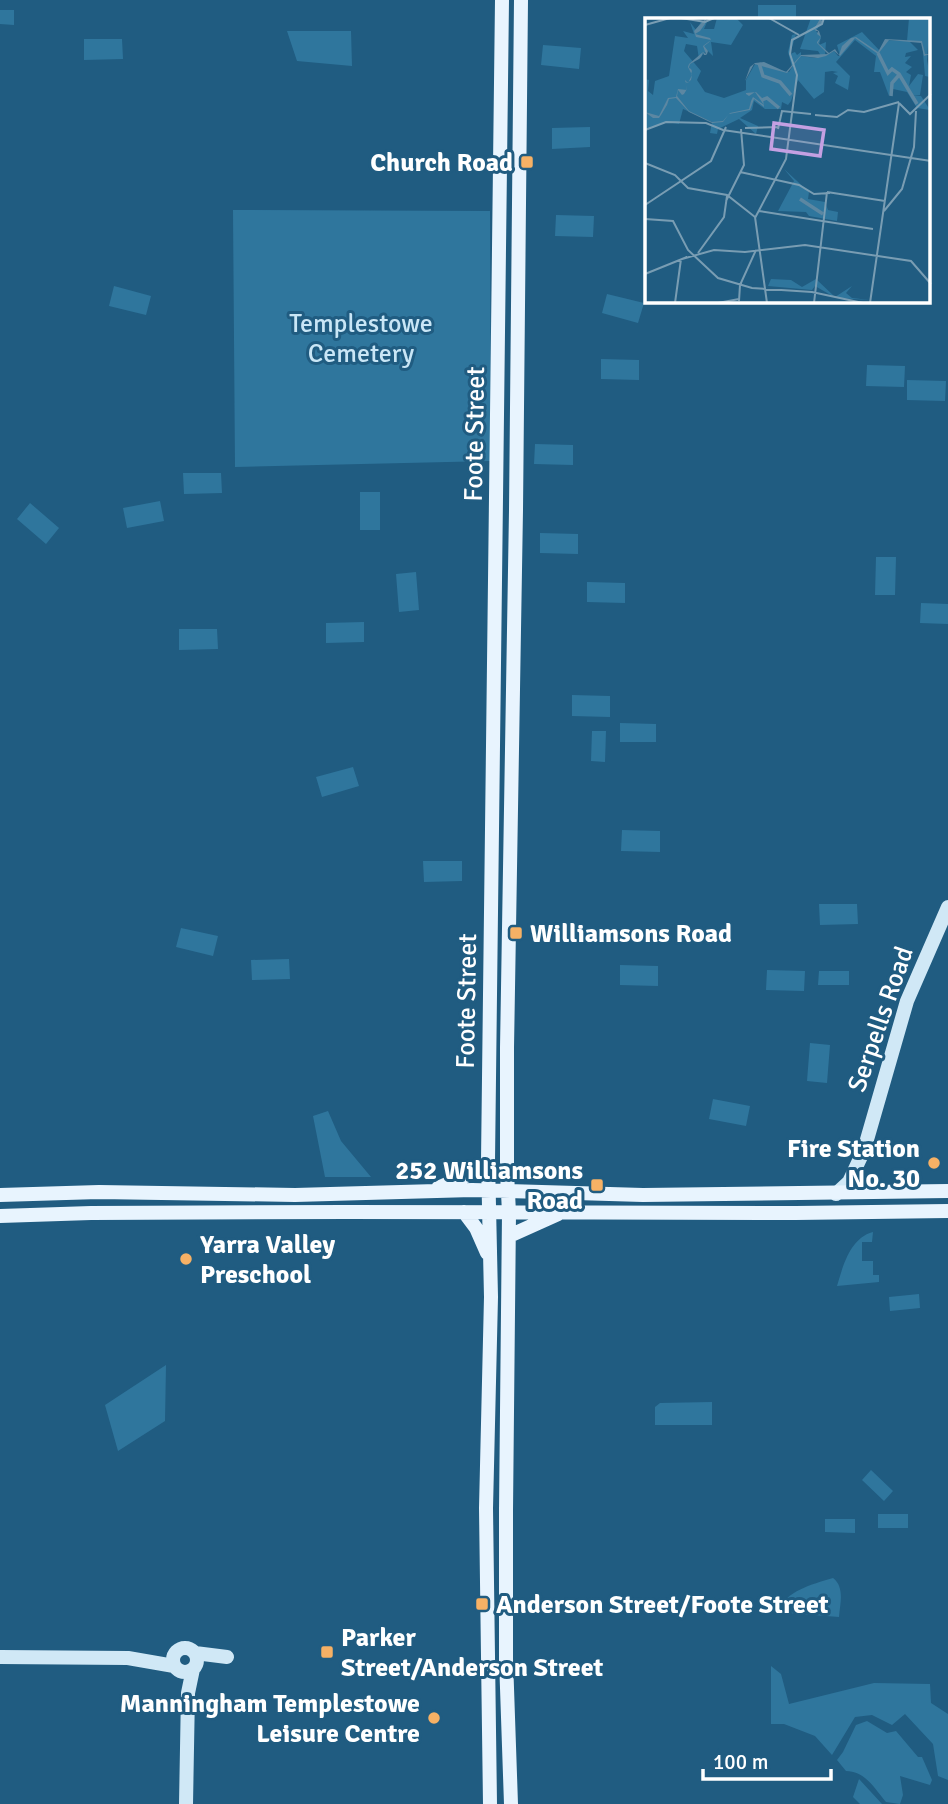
<svg xmlns="http://www.w3.org/2000/svg" width="948" height="1804" font-family="Signika,sans-serif">
	<style>
		.green { fill: #2f769d }
		.lines { fill: none; stroke-linecap: round; stroke-linejoin: round }
		.secondary { stroke: #d0e8f6; stroke-width: 14 }
		.primary { stroke: #e8f4fe; stroke-width: 14 }
		.poi-dot { fill: #f6b165; stroke: #205c81; stroke-width: 2.5 }
		.labels { text-anchor: middle; stroke-width: 6; stroke-linejoin: round; paint-order: stroke }
		.poi-label { font-size: 26px; font-weight: bold; fill: #fff; stroke: #205c81; text-anchor: end }
		.park-label { font-size: 26px; fill: #c9e6f6; stroke: #205c81 }
		.street-label { font-size: 26px; fill: #fff; stroke: #205c81 }
		.inset-river { fill: none; stroke: #5c87a2; stroke-width: 3.5 }
		.inset-road { fill: none; stroke: #799db3; stroke-width: 2 }
		.view { fill: #c4a0e2; fill-opacity: 0.15; stroke: #c4a0e2; stroke-width: 3.5 }
		.inset-edge { fill: none; stroke: #fff; stroke-width: 3.5 }
	</style>
	<rect width="100%" height="100%" fill="#205c81"/>
	<path class="green" d="M758,5H796V19H758Z
		M0,10H14V25L0,24Z
		M287,31H351L352,66L297,61Z
		M84,39H122L123,59L84,60Z
		M543,45L581,48L579,69L541,65Z
		M590,127V147L552,149V128Z
		M233,210L490,211L491,461L235,467Z
		M556,215L594,216L593,237L555,236Z
		M114,286L151,296L146,315L109,306Z
		M607,294L644,303L638,323L602,313Z
		M601,359L639,360V380L601,379Z
		M867,365L905,366L904,387L866,386Z
		M907,380L946,381L945,401L907,400Z
		M535,444L573,445V465L534,464Z
		M183,473H221L222,493L184,494Z
		M360,492H380V530H360Z
		M160,501L164,521L127,528L123,508Z
		M30,503L59,528L46,544L17,519Z
		M540,533L578,534V554L540,553Z
		M876,557H896L895,595H875Z
		M416,572L419,610L399,612L396,574Z
		M587,582L625,583V603L587,602Z
		M921,603L948,604V624L920,623Z
		M364,622V642L326,643V623Z
		M179,629H217L218,649L179,650Z
		M572,695L610,696V717L572,716Z
		M620,723L656,724V742H620Z
		M592,731H606L605,762L591,761Z
		M353,767L359,786L322,797L316,777Z
		M622,830L660,831V852L621,851Z
		M423,861H462V881L424,882Z
		M819,904H857L858,924L820,925Z
		M181,928L218,936L213,956L176,947Z
		M289,959L290,979L252,980L251,960Z
		M620,965L658,966V986L620,985Z
		M767,970L805,971L804,991L766,990Z
		M819,971H849V985H818Z
		M810,1043L830,1045L827,1083L807,1081Z
		M713,1099L750,1106L746,1126L709,1119Z
		M328,1111L341,1141L371,1177H325L313,1116Z
		M873,1232L872,1242H862V1261H873V1275H879V1282L837,1286C843,1266 850,1238 873,1232Z
		M919,1294L920,1308L890,1311L889,1297Z
		M166,1365L165,1421L118,1451L105,1405Z
		M712,1402V1425H655V1407L660,1403Z
		M871,1470L893,1491L884,1501L862,1480Z
		M878,1514H908V1528H878Z
		M825,1519H855V1533L825,1532Z
		M833,1578C845,1587 840,1604 839,1617L776,1612C788,1590 810,1585 833,1578Z
		M771,1666L781,1674L789,1704L874,1683L930,1684L931,1703L948,1714V1780L938,1776L933,1744L905,1714L892,1725L872,1715L855,1717L832,1755L815,1736L784,1724H771Z
		M867,1721L887,1733L896,1731L918,1757H922L932,1780L930,1785L900,1776L903,1795L900,1804L886,1802C875,1789 865,1771 846,1771L837,1760L843,1752L856,1725Z
		M859,1779L882,1804H860L853,1797Z"/>
	<g class="lines">
		<path class="secondary" d="M836,1194L849,1182L864,1150L907,1001L948,907
			M173 1660a12 12 0 1 1 24 0a12 12 0 1 1-24 0Z
			M195,1653L227,1657
			M0,1657L128,1658L174,1666
			M186,1804L188,1693L193,1669"/>
		<path class="primary" d="M438,1188L477,1171L488,1161
			M0,1195L99,1192L295,1195L472,1190L643,1195L948,1191
			M464,1212L476,1228L487,1253
			M0,1216L91,1213L346,1212L796,1213L948,1211
			M509,1236L558,1214
			M490,1804L486,1508L491,1297L488,1161L502,0
			M511,1804L506,1659V1510L509,1213L507,1172V1048L516,510L521,0"/>
	</g>
	<g class="poi-dot">
		<rect x="520" y="155" width="14" height="14" rx="3.5"/>
		<rect x="509" y="926" width="14" height="14" rx="3.5"/>
		<circle cx="934" cy="1163" r="7"/>
		<rect x="590" y="1178" width="14" height="14" rx="3.5"/>
		<circle cx="186" cy="1259" r="7"/>
		<rect x="475" y="1597" width="14" height="14" rx="3.5"/>
		<rect x="320" y="1645" width="14" height="14" rx="3.5"/>
		<circle cx="434" cy="1718" r="7"/>
	</g>
	<g class="labels">
		<g class="poi-label">
			<text x="513" y="171">Church Road</text>
			<text x="530" y="942" text-anchor="start">Williamsons Road</text>
			<text x="920" y="1157">Fire Station<tspan x="920" dy="30">No. 30</tspan></text>
			<text x="583" y="1179">252 Williamsons<tspan x="583" dy="30">Road</tspan></text>
			<text x="200" y="1253" text-anchor="start">Yarra Valley<tspan x="200" dy="30">Preschool</tspan></text>
			<text x="496" y="1613" text-anchor="start">Anderson Street/Foote Street</text>
			<text x="341" y="1646" text-anchor="start">Parker<tspan x="341" dy="30">Street/Anderson Street</tspan></text>
			<text x="420" y="1712">Manningham Templestowe<tspan x="420" dy="30">Leisure Centre</tspan></text>
		</g>
		<g class="park-label">
			<text x="361" y="332">Templestowe<tspan x="361" dy="30">Cemetery</tspan></text>
		</g>
		<g class="street-label">
			<text transform="translate(474 434) rotate(-89)" y="9">Foote Street</text>
			<text transform="translate(466 1001) rotate(-89)" y="9">Foote Street</text>
			<text transform="translate(880 1019) rotate(-71)" y="9">Serpells Road</text>
		</g>
	</g>
	<g transform="translate(645 18)">
		<rect width="285" height="285" fill="#205c81"/>
		<path d="M72,0H91L98,7L86,27L66,24L68,38L62,32L54,41L52,28L41,26L39,33L56,53L52,62L60,74L79,80L101,72V62L110,46L144,54L147,49L143,34L147,17L151,16L145,36L150,34L152,37L156,34V38L170,40L176,38L173,33L155,31L166,0H179L171,13L176,19L174,27L181,24L180,38L189,33L193,38H195L192,27L217,14L235,33L241,22L262,23L264,0H285L282,42L285,59L280,58L277,24H265L273,32L261,35L260,39L266,38L260,45L267,49L261,54L266,57L264,68L273,56L278,57L275,77H268L276,78L285,92L272,90L262,74L248,71L244,78L235,54H229L231,38L210,22L191,44L205,58L203,72L190,65L193,58L188,55L193,54L187,53L180,54L179,74L169,81L153,62L146,83L143,87L137,84L136,91H120L109,83L107,92L95,100L113,108L111,116L94,101L73,111L72,116L65,115L67,104L38,91L34,106L21,104L0,112V61L4,62L3,73L8,77L10,63L24,58L30,18L43,20L38,13L49,16L45,4L51,12L56,4H62L59,11H69ZM139,151L164,174L163,181L180,184L183,192L193,194L192,203L164,198L161,194L133,193L149,163ZM126,261L146,262L157,269L171,261L190,279L207,268L201,275L207,280L225,282L191,280L170,268L167,272L123,268Z" fill="#2f769d"/>
		<path d="M61,0L60,6L55,13L50,16L65,20L66,22L63,25L59,28L63,33L62,36L61,37H59L58,34L57,37L56,39L54,41L45,46L44,49V50L46,51L47,53L46,56L47,57L46,62L42,65L40,63L42,71L39,76L37,77L33,72L32,78L44,93L67,104L78,103L85,95L104,91L106,83L108,79L119,87L110,74L104,78L101,76L100,63L105,49L110,45L119,44L141,54L156,37L183,36L172,25V24L176,19L172,16L173,13H171L169,11L175,1L178,4L169,10L174,13L176,19L173,25L184,35L190,31L194,37L197,28L206,20L211,19L233,34L240,21L277,23L280,36H285L279,38L276,25L244,22L233,36L210,20L195,38L189,33L181,38L173,40L156,38L142,55L109,46L100,63L101,75L111,74L118,81L119,89L109,81L105,92L84,96L78,104L67,105L44,94L31,80L24,81L22,87L16,97L14,100H8L0,94L14,98L23,80L31,79L33,71L42,72L40,62L43,65L47,57L43,49L44,46L58,34L61,36L58,28L66,22L51,19L49,13Z" fill="#5c87a2"/>
		<path class="inset-river" d="M233,35L243,55L247,51L254,56L272,86M114,45L118,58L135,64L146,77M246,78L247,65L254,57M117,82L122,80L134,90M155,181L178,196"/>
		<path class="inset-road" d="M36,0L60,4L69,0M124,0L154,17M0,7L25,0M254,85L265,96L286,76M170,97L192,99L203,92L219,94L254,84M100,110L133,109M133,111L137,93L166,96M0,112L21,104L61,105L78,112L286,143M0,145L30,157L43,170L82,177L110,199L122,285M95,154L154,167L169,176L185,175M182,174L240,183M81,183L99,147L96,111M0,187L66,143L81,109M114,193L228,211M239,193L257,171L269,129L271,93M110,200L141,141L152,57L145,36L147,22L177,6L179,0M0,201L28,203L43,232L73,260L107,270L167,274L218,285M53,235L79,199L82,178M37,241L69,232L100,234L160,227L266,243L286,266M0,256L42,239M94,283L95,267L111,232M30,285L36,241M73,285L94,281M169,285L182,174M225,285L254,85"/>
		<path class="view" d="M129,105L179,112L175,138L126,131Z"/>
		<rect width="285" height="285" class="inset-edge"/>
	</g>
	<path d="M703 1769v10h128v-10" fill="none" stroke="#ffffff" stroke-width="3.5"/>
	<text x="713" y="1769" font-size="21" fill="#ffffff" stroke="#205c81" stroke-width="5" paint-order="stroke">100 m</text>
</svg>
